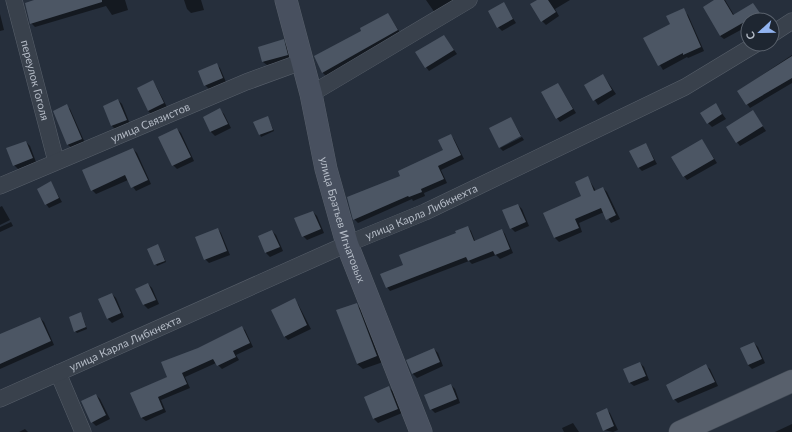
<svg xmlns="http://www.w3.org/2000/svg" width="792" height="432" font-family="Lato,sans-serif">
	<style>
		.shadow { fill: #0007 }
		.building { fill: #4c5664 }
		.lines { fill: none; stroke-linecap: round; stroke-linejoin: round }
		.street-casing { stroke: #575f6a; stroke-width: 17 }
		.secondary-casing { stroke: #575f6a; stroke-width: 23 }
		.primary-casing { stroke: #424a55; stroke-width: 23 }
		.street { stroke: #39414c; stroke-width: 16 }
		.secondary { stroke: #48505f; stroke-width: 22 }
		.primary { stroke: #58606c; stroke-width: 22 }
		.labels { text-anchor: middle; stroke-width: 3.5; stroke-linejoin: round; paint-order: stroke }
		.street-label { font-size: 11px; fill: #b5bcc7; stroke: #1e2631 }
	</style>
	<rect width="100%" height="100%" fill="#262f3c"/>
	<path class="shadow" d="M37,0H125L128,10L112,15L106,6L35,27L31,23Z
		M184,0H201L204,10L191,13L187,9Z
		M426,0H454L435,13Z
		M538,0H570L555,9L559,16L546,25L542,21Z
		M716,0H725L734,15L753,4L764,20H748V26L724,39L720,36Z
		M503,3L516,23L502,31L498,27Z
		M684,11L688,15L704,51L688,58L687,57L663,70L644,39L671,24Z
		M0,14L4,30L0,31Z
		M388,14L401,34L327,77L323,73L315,57L363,31Z
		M444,36L457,54L429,71L426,67Z
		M283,41L287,45L291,59L267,65L263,62Z
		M792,55V83L750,108L738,91Z
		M216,64L220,68L226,82L209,89L205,85Z
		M603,75L616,94L598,105L585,85Z
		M153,82L156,86L167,107L152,115L148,111Z
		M558,84L576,113L560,122L557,118Z
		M118,100L122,104L130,124L116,130L112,126L104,106Z
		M716,105L726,119L712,127L708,123Z
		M66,106L70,109L85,143L72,148L68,145L54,111Z
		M220,110L224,114L231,128L215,136L211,132L204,117Z
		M753,112L766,131L740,146L737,142Z
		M268,118L274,131L261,137L255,123Z
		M511,118L521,135L499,146Z
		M177,129L181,133L194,161L177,169L173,165Z
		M450,135L454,139L464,159L441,170L447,183L424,193L425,196L413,201L412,199L358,223L354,219L401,176L444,151Z
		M522,137L524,140L503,151L500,148Z
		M702,140L717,163L687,180L684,176Z
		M26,142L30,146L36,162L18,169L14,165Z
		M646,144L657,164L642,171L639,168Z
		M133,149L137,153L151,184L136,191L128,180L96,194L92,190Z
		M588,178L596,191L603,188L607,192L620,219L611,223L604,212L579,223L582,232L559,242L555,238L544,213L583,197Z
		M51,183L62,202L49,208L46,204Z
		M518,205L522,209L529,226L515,232L511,228Z
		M2,206L10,220L0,225V207Z
		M313,212L317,216L324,233L307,240L303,236Z
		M11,222L13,226L0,232V227Z
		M468,227L471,231L475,241L502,230L505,234L513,253L500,259L496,255L472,264L469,261L390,291L387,287Z
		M218,229L221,233L230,255L209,263L205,259Z
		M272,231L276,235L283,251L270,257L266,253L259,237Z
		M158,245L166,262L157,266L149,249Z
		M148,284L152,288L159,304L148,309L144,305L137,289Z
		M112,294L116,298L124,317L112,323L108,319Z
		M294,300L298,304L311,329L288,340L284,336Z
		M356,304L362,310L383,362L363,369L357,364Z
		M82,315L87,329L77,333L75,331Z
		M40,318L44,322L54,345L0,369V335Z
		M241,327L245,330L253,347L236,355L239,360L222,369L216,363L185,377L190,388L161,400L166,412L146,421L142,418L132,393L168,377L198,349Z
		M754,343L758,347L765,363L752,369L748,365Z
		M434,349L438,353L443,366L417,378L413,374L407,360Z
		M640,363L644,367L649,380L634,386L630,383L625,369Z
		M706,366L710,369L718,386L678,403L674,399Z
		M451,385L455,389L460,403L435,413L431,409Z
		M389,388L393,391L402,413L378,423L374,419L365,398Z
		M96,395L100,399L110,419L96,426L92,422Z
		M606,409L610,413L618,430L613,432L604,430Z
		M573,423L579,432H564L562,428Z
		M792,424V432H775Z
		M25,429L28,432H19Z"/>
	<path class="building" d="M34,0H102V2L30,24L25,3Z
		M537,0H548L556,12L541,22L530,4Z
		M714,0H724L733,15L753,3L762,16L755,20H748V24L746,21L720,36L703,7Z
		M504,2L513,19L497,28L488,11Z
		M684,8L701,47L683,55V53L658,66L643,38L670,24L666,16Z
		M388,13L398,30L322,73L314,56L361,31L360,28Z
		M444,35L454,50L425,68L415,52Z
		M284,39L288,55L262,62L258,47Z
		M792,56V78L746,105L737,91Z
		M217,63L223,78L204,86L198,71Z
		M603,74L612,90L593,101L584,85Z
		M153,80L164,103L148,111L137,88Z
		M558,83L573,109L556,119L541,92Z
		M118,99L127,120L111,126L103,106Z
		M716,103L722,114L707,124L700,113Z
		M67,104L82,139L67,145L53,111Z
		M220,108L228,124L210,132L203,117Z
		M753,110L763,126L736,143L726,127Z
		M268,116L273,130L259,135L253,122Z
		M511,117L521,136L499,148L489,128Z
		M177,128L191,157L172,166L158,137Z
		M451,134L461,155L438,166L444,179L421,189L422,192L409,197L408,196L353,220L347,197L400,176L398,171L443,150L438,140Z
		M702,139L714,159L683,177L671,157Z
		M26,141L33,158L13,166L6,148Z
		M646,143L654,160L638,168L629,151Z
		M133,148L148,180L131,188L125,175L91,191L82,170Z
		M588,176L594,191L603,187L616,215L606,220L601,208L575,219L579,228L554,238L543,213L581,196L575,182Z
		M51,181L59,198L45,205L37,189Z
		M518,204L526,222L510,229L502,210Z
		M313,211L321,229L302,237L294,218Z
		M468,226L474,241L502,229L510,249L495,255L493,251L468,261L466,257L386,288L380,274L403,265L399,255L456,233L455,231Z
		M218,228L227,251L204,260L195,237Z
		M272,230L280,247L265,253L258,236Z
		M158,244L165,261L154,265L147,249Z
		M148,283L156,300L143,305L135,289Z
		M112,293L121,313L107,319L98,299Z
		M295,298L307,325L284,337L271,310Z
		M357,303L377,356L357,364L336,310Z
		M81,312L86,327L74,332L69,317Z
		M40,317L51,341L0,364V334Z
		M242,326L250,343L233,351L236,357L217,366L213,359L182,373L187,384L158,397L163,409L141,418L130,393L167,377L161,362L198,348Z
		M754,342L762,359L748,365L740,348Z
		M434,348L440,362L412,374L406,360Z
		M640,362L646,376L629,383L623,369Z
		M706,364L715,382L673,400L666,385Z
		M451,384L457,399L430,410L424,395Z
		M389,386L398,409L373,419L364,397Z
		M96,394L106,415L91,423L81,401Z
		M607,408L614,426L603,431L596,413Z"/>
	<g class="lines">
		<g class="street-casing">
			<g id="street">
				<path id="s1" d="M14,0L56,161"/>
				<path d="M772,34L792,21"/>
				<path d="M311,94L469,0"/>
				<path id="s2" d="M0,186L246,82L301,62"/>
				<path d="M58,373L83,432"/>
				<path id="s3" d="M0,399L347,244L425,212L685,87L756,44"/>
			</g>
		</g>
		<g class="secondary-casing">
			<g id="secondary">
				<path id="s4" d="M286,0L311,94L326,169L347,244L421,432"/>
			</g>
		</g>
		<g class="primary-casing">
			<path id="primary" d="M680,432L792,381"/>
		</g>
		<use href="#street" class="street"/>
		<use href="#secondary" class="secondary"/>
		<use href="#primary" class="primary"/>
	</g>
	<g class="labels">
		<g class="street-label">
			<text dy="4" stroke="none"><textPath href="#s1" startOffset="83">переулок Гоголя</textPath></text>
			<text dy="4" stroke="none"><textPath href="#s2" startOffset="163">улица Связистов</textPath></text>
			<text dy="4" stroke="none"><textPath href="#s3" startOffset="461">улица Карла Либкнехта</textPath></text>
			<text dy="4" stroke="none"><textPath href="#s4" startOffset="227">улица Братьев Игнатовых</textPath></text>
			<text dy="4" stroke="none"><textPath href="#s3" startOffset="137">улица Карла Либкнехта</textPath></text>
		</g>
	</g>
	<g transform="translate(760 32) rotate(248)"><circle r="19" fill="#1e2631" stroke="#5a626d"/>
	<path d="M0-3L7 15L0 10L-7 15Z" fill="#92b4f0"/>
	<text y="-6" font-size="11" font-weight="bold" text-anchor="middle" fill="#b5bcc7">С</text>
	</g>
</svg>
